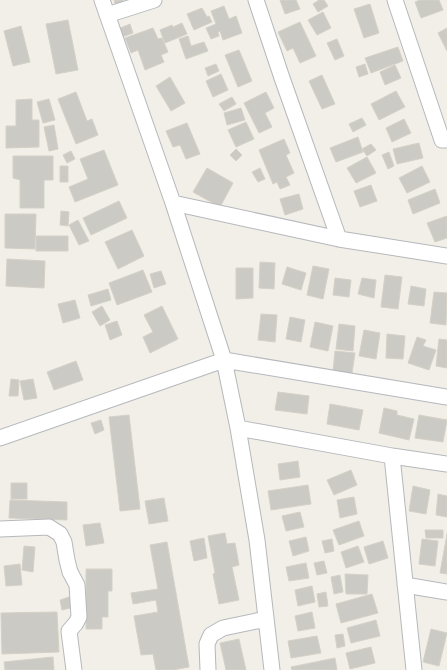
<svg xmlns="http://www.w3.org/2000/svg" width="447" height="670" font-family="Karla,sans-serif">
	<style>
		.building { fill: #cccac5; stroke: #d6d1c6 }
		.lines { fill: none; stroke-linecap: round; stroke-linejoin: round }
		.minor-casing { stroke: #b5b8bc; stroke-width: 17 }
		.minor { stroke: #fff; stroke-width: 15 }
	</style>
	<rect width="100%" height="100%" fill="#f1efe8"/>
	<path class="building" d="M114,0H123L124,3L116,6Z
		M280,0H296L300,9L285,14Z
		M319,0H324L328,6L318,12L313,4Z
		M420,0H439L443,10L421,18L415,2Z
		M370,4L379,33L364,38L354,9Z
		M224,6L229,19L236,16L242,33L223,40L220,31L218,32L219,36L211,39L206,28L216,24L211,11Z
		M202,8L207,17L209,16L212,22L194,30L187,14Z
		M323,12L331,28L317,35L308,20Z
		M68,20L78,70L56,74L46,24Z
		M300,22L316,56L300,63L293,48L287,51L278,32Z
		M182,23L187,34L165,43L160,30L172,25L173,27Z
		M130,24L133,33L122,37L118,29Z
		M21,26L30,62L13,66L4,31Z
		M153,28L158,39L162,38L168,52L161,55L164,62L145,70L138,50L131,53L125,38Z
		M447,28V51L438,33Z
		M188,36L191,46L204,42L208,51L186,59L179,39Z
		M337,39L344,56L335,60L327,43Z
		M398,47L403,61L371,73L365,58Z
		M239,50L252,81L238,87L225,55Z
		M216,64L219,71L208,76L205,68Z
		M365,64L368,74L359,77L356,67Z
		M395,65L401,78L385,85L380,72Z
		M221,74L228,90L213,97L206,81Z
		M322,75L335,104L322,109L309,81Z
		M170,77L185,103L171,111L156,86Z
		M396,91L405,107L379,120L371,104Z
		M76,92L87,121L92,119L98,135L76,144L58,99Z
		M266,92L274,108L265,113L272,127L259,133L244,103Z
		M232,97L236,104L224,111L219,104Z
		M32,99V120H39V147L6,148V126H16V100Z
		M49,99L55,120L43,123L37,102Z
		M241,108L245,120L227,125L224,113Z
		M362,118L366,125L353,132L349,124Z
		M404,119L411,133L392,142L386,128Z
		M246,122L254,139L236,147L228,130Z
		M187,123L200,154L186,159L180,145L173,147L166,131Z
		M54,125L58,149L49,151L44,127Z
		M358,137L363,152L336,162L330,148Z
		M284,139L290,153L286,155L294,173L286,177L290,185L280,189L277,182L273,184L259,150Z
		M419,143L423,158L397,164L393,149Z
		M371,144L376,150L367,156L362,149Z
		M236,149L242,155L236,161L230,155Z
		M104,150L118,185L75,202L69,187L88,179L80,159Z
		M71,151L75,159L67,163L63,155Z
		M389,152L394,166L388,169L382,155Z
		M13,156H53V180H44V208H20V180L13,178Z
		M367,157L376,173L356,183L347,168Z
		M60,166H68V182H60Z
		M422,166L430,182L407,193L399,178Z
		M207,168L233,183L220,207L193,192Z
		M260,168L265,179L258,182L252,172Z
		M371,185L377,201L360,207L354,191Z
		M435,189L440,203L413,214L408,200Z
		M299,194L303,209L285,215L280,199Z
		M119,201L127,218L91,235L83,218Z
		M61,211L69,212L68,226L60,225Z
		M5,214H36L35,249L5,248Z
		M447,216V238L435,242L427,223Z
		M78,220L89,241L79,245L69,225Z
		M132,230L144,256L118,269L105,242Z
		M36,236H68V251H36Z
		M7,259L45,261L44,288L6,286Z
		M260,262L275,263L274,289L259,288Z
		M313,266L329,269L323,299L307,295Z
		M287,267L306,273L301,290L282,284Z
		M236,268H253V298L236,299Z
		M143,270L152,292L117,305L109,283Z
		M161,271L166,284L154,288L150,274Z
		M385,275L402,277L398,309L381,307Z
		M335,278L351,280L349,297L333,295Z
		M362,278L376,280L374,298L358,294Z
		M411,286L426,289L424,306L408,304Z
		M108,289L111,300L91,306L88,295Z
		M434,292L447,293L446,325L430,323Z
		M75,300L80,318L63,323L58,304Z
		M102,306L110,320L100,326L92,312Z
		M162,306L178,339L150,353L143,337L153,332L144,315Z
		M261,314L277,315L275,342L258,340Z
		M290,317L305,320L301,342L286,339Z
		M117,321L122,335L110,340L105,325Z
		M315,322L333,326L328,351L310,347Z
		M339,324L355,326L353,351L336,349Z
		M364,330L380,333L376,359L359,356Z
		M387,334L405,336L403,359L386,358Z
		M417,337L426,340L423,346L436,350L429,370L408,363Z
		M439,339L447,340V368L436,366Z
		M335,351L355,353L352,373L333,371Z
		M76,361L83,380L54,390L47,372Z
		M11,379L19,380L18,396H9Z
		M33,379L37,398L24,400L20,381Z
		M278,392L309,396L307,414L275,410Z
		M330,404L363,410L359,430L327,424Z
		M384,408L397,411V415L414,419L409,440L379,433Z
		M129,415L140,509L120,511L109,417Z
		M419,415L447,420L443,442L415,438Z
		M101,420L104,430L95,434L91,423Z
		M298,461L300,477L280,480L278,464Z
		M351,470L357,485L334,495L327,480Z
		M11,483H27V499H11Z
		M308,485L311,504L271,510L268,491Z
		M413,486L430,490L426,514L409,511Z
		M438,494L447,496V517L436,515Z
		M354,497L357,514L340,518L337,500Z
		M164,498L168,521L149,524L145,501Z
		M10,500L67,502V520L9,518Z
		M300,512L304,527L286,531L282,516Z
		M359,521L364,536L339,545L333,530Z
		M100,523L104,543L86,546L83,525Z
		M425,530H443V538H426Z
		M225,533L227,544L235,543L239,565L232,567L239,600L219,604L213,574L215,573L208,536Z
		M447,534V574L440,573Z
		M306,537L309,551L293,556L289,541Z
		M204,538L207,558L194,561L190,541Z
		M332,539L334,551L325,553L322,541Z
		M422,539L438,541L435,566L419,564Z
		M383,541L388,558L369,564L364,547Z
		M167,542L189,667L173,670H156L153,654L141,655L134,616L158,612L156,600L133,604L131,593L158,589L150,545Z
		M24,546L35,547L33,572L22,570Z
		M358,546L364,562L346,568L341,552Z
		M324,561L327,573L317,575L314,563Z
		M306,563L309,578L289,581L286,567Z
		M20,564L22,585L6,586L4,566Z
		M86,569H112V591H108V617H102V629H86Z
		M345,574L368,575L367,594H346Z
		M340,575L343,592L334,594L331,577Z
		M312,586L315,602L298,606L295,590Z
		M326,592L328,606L319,607L317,594Z
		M372,594L378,613L341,623L336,604Z
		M72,596L75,607L62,610L60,600Z
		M57,612L59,652L2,654L1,613Z
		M312,612L315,628L298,631L295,616Z
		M376,620L380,636L351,643L347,628Z
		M431,629L447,633L439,666L423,662Z
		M343,634L345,646L337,648L335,635Z
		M317,636L321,653L291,658L288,641Z
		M239,639L246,670H226L220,643Z
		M371,647L375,663L350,669L346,653Z
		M53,657L54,670H5L4,662Z
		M335,658L337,670H292L291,667Z"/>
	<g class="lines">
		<g class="minor-casing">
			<path id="minor" d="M102,0L173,203L224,360L238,428L257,540L272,670
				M256,0L282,78L339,239
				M395,0L442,140H447
				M107,15L154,0
				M173,203L339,239L447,256
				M238,428L392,456L447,464
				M0,438L224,360L447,397
				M392,456L414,670
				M0,529L49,527L60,534L64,542L67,560L70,572L77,585L79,617L76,623L69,631L70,639L74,670
				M405,585L447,592
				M208,670L207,644L211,635L223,628L266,619"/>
		</g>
		<use href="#minor" class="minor"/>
	</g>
</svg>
